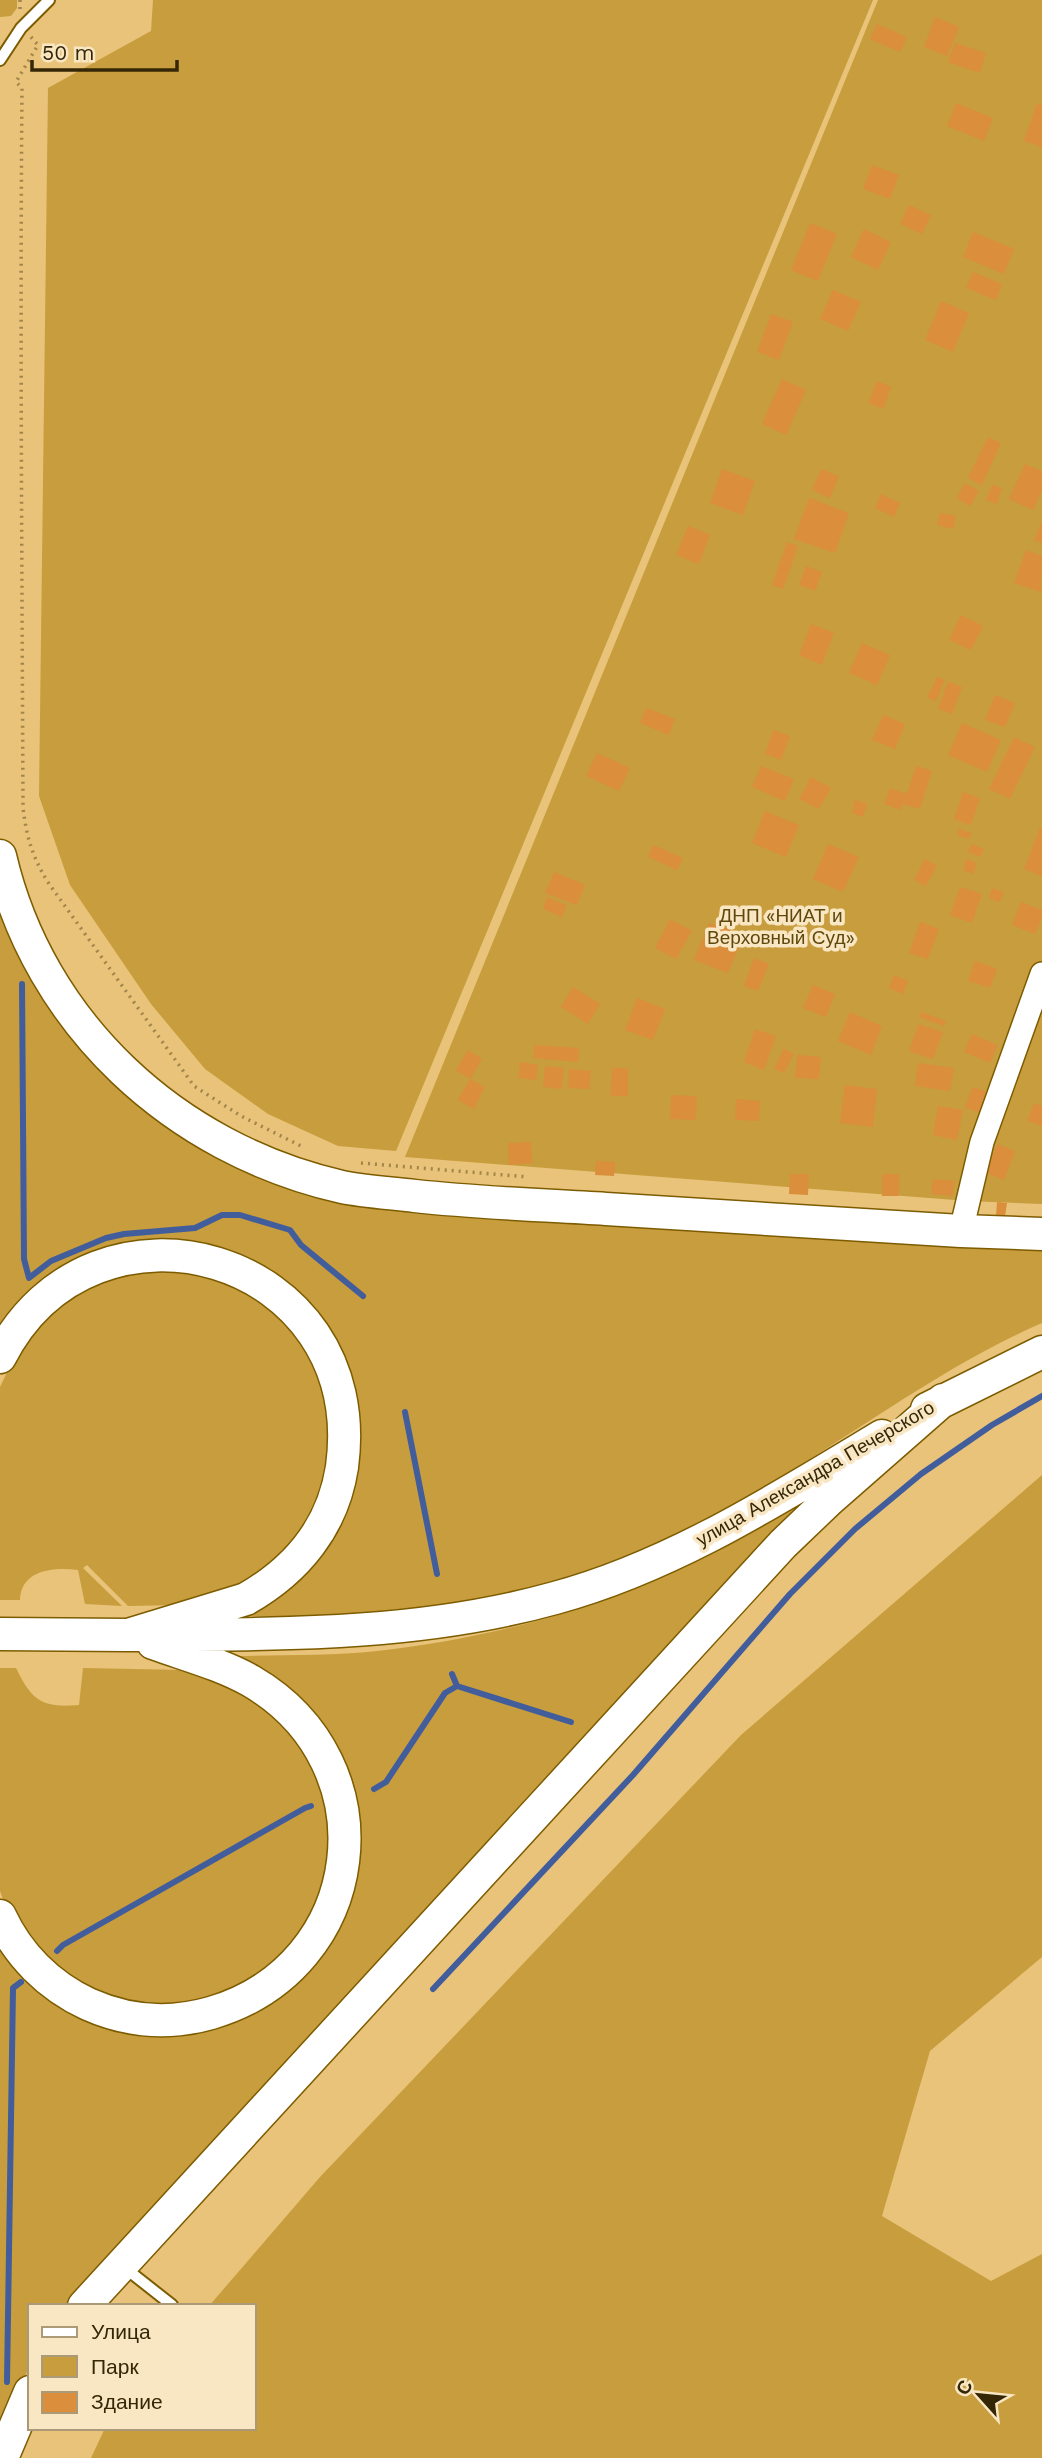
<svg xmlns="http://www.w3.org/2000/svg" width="1042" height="2458" font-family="'Work Sans',sans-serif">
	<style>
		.green { fill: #c89d3d }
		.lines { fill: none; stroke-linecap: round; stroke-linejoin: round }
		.stream { stroke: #425d9c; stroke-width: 6 }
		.building { fill: #db8e3b }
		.lane-casing { stroke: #7d5c00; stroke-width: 14 }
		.street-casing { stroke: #7d5c00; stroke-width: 26 }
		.secondary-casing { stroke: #7d5c00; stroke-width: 35 }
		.path { stroke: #a1854b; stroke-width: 3.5; stroke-dasharray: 2 5; stroke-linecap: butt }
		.lane { stroke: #fff; stroke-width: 10 }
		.street { stroke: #fff; stroke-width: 23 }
		.secondary { stroke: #fff; stroke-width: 32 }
		.labels { text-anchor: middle; stroke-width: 7; stroke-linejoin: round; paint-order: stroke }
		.park-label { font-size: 19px; fill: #60480d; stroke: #f9e7c3 }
		.street-label { font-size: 19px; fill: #352706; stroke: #f9e7c3 }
	</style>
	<rect width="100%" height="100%" fill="#e8c379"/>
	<path class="green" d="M0,0H17V8L11,16L0,17Z
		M153,0H873L396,1151L338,1146L268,1114L205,1069L151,1004L70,885L39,796L48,88L151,31Z
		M878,0H1042V1204L968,1201L405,1157Z
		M0,909C11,937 22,966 38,991C97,1089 199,1158 306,1194C331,1202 358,1206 384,1210L1042,1248V1323C932,1371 837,1448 733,1505C615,1570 500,1604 366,1614C324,1617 282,1619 240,1615L356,1471L359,1434L356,1394L351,1376L335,1338L316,1308L271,1269L252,1260L220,1251L143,1246L0,1334Z
		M143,1267L235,1282L292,1323L327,1393L329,1471L305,1531L258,1579L180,1605L128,1606L87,1565L83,1568L122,1606L85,1604L78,1570C53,1567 21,1570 20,1600H0V1387L22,1341L71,1293Z
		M1042,1475V1957L930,2051L882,2216L991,2281L1042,2254V2458H91L105,2428H254V2306H209L320,2177L741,1735Z
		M808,1498L293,2055L67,2306H30V2366L0,2426V1942L109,2024L286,1987L354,1818L235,1656C282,1655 330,1656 377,1651C480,1639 585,1614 678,1569C722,1547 765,1523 808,1498Z
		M0,1668H16C32,1701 42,1708 79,1705L83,1668L184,1670L210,1675L260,1700L309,1755L331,1827L325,1894L283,1957L228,1997L150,2009L73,1986L9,1915L0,1891Z"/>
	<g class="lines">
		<path class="stream" d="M22,984L24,1259L29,1278L51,1261L106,1238L124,1234L195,1228L222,1215H240L290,1230L301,1245L363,1296
			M405,1412L437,1574
			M452,1674L457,1686
			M374,1789L386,1782L445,1693L457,1686L571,1722
			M57,1951L63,1945L305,1808L311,1806
			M433,1989L633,1775L790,1594L855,1529L921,1474L992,1425L1042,1396
			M7,2382L13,1988L21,1982"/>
	</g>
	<path class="building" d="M935,17L959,27L947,56L924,47Z
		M877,24L907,37L900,52L870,39Z
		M955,43L986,53L980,73L948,62Z
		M956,103L993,118L984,141L947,126Z
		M1037,103L1042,105V147L1024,141Z
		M872,165L899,175L890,199L863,189Z
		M909,205L931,215L922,234L900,224Z
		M810,223L837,234L818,281L791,270Z
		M864,229L891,242L878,270L851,257Z
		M973,232L1014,249L1004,274L963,257Z
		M973,272L1002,284L996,300L966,288Z
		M833,290L861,302L848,331L820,319Z
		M941,301L969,313L953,352L925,340Z
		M771,314L793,322L779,360L757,352Z
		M782,379L806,390L786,435L762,424Z
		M877,381L891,387L883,409L868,403Z
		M988,437L1001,443L982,485L968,478Z
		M1025,464L1042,471V490L1033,510L1009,499Z
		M722,469L755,481L743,515L710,503Z
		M821,469L839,476L830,498L812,490Z
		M965,483L979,491L970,506L957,498Z
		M992,485L1002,488L997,504L986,500Z
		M881,494L900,503L894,517L875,508Z
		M809,498L849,513L835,553L794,539Z
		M940,513L956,516L953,529L937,525Z
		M1042,521V543L1034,540Z
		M688,526L710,535L699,564L676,555Z
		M787,542L798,546L783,589L772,585Z
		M1026,550L1042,556L1041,592L1014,583Z
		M806,566L822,572L815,591L799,585Z
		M961,615L983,626L971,650L949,640Z
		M811,624L834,633L822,665L799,655Z
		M862,643L890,655L877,685L849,673Z
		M937,677L945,680L936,701L927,698Z
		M948,682L962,687L952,714L938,709Z
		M995,695L1015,703L1005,727L985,720Z
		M646,708L675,719L669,735L640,723Z
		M883,715L905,724L895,749L872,740Z
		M962,723L1001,740L987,772L948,755Z
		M773,730L790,736L781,760L765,754Z
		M1014,737L1035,747L1010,799L989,789Z
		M597,753L630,768L619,791L586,776Z
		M761,766L794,779L785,801L752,787Z
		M916,766L932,771L920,809L903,804L901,810L884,804L890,788L907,794Z
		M811,777L831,788L819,809L799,799Z
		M963,792L980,798L971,825L954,819Z
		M855,800L867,804L863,817L852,813Z
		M765,811L799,825L786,857L752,843Z
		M1040,828L1042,829V876L1024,869Z
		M959,829L971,833L969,839L957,835Z
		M828,844L859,857L843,892L813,879Z
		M971,844L984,849L980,857L968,852Z
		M653,845L683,858L677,870L648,857Z
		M925,859L937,865L926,886L914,880Z
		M966,859L977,863L973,874L963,870Z
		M554,872L585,885L577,905L545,893Z
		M960,887L982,894L972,923L950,915Z
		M992,888L1004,892L1000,902L989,898Z
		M547,897L567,905L562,917L543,909Z
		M1021,902L1042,910V918L1035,934L1012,925Z
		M670,919L692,931L676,959L655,948Z
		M920,922L939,929L928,959L909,953Z
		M709,923L744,934L728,973L694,960Z
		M754,958L769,964L758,991L744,986Z
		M975,961L997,969L990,988L968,981Z
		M894,975L908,981L903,994L889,988Z
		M813,985L835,994L826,1017L803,1008Z
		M573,987L600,1004L588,1024L561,1007Z
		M637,998L665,1009L653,1040L625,1030Z
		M850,1012L882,1026L871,1055L838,1041Z
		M921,1012L946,1021L944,1026L919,1017Z
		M918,1024L943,1032L933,1059L909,1051Z
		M755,1029L776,1036L764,1070L744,1062Z
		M972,1034L998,1045L990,1063L964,1052Z
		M535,1045L579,1048L578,1062L533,1058Z
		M784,1049L794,1054L784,1073L774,1068Z
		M468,1050L482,1059L470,1079L456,1070Z
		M797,1055L821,1057L819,1079L795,1078Z
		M520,1062L538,1065L536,1080L518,1078Z
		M918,1063L954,1068L950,1091L915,1086Z
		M545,1066L564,1068L562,1089L543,1087Z
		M612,1068H628V1096H611Z
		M569,1069L591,1071L589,1089L568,1088Z
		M470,1079L485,1087L474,1109L458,1100Z
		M845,1085L877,1089L873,1127L840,1123Z
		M972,1087L986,1091L979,1112L965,1108Z
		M671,1095L697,1096L696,1120L670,1119Z
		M736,1099L760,1101L759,1121L735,1120Z
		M1034,1103L1042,1106V1126L1027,1121Z
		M938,1106L963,1110L957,1140L933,1135Z
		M531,1142L532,1163L509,1165L508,1143Z
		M997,1144L1015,1151L1004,1180L986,1173Z
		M596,1161L615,1162L614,1176L595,1175Z
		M790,1174H809L808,1195L789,1194Z
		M882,1174H899V1196H882Z
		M933,1179L955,1181L952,1196L931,1194Z
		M997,1202L1007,1203L1005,1216H996Z"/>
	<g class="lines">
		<g class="lane-casing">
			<path id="lane" d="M0,60L21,28L49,0
				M125,2268L172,2305"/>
		</g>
		<g class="street-casing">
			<path id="street" d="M961,1231L982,1142L1042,974"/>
		</g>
		<g class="secondary-casing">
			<path id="secondary" d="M0,856C39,1024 175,1149 342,1187C366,1192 391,1193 415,1196C479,1203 543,1205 606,1209C725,1217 843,1224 961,1231L1042,1234
				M0,1357C93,1175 371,1253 342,1467C333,1526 297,1570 246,1599L128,1635L0,1634
				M927,1409L1042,1352
				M128,1635C272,1634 415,1637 555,1598C673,1566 779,1498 882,1436
				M0,1916C18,1955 49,1986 88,2004C128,2022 169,2025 211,2013C368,1967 393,1764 251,1681C221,1664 186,1655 153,1643
				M84,2306L783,1544L829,1500L943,1400
				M2,2458L30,2392"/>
		</g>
		<path class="path" d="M20,0V9
			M31,37L38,45L16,82L22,88C20,328 22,568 23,808C27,839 32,855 47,881L194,1086L241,1116L303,1147
			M361,1163L528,1177"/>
		<use href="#lane" class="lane"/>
		<use href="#street" class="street"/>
		<use href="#secondary" class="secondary"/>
	</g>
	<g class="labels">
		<g class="park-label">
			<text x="781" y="922">ДНП «НИАТ и<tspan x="781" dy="22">Верховный Суд»</tspan></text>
		</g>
		<g class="street-label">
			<text transform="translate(815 1473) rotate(-30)" y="7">улица Александра Печерского</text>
		</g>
	</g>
	<rect x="28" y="2304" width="228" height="126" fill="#f9e7c3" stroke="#ab9a77" stroke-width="2"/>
	<rect x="42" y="2327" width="35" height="10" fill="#ffffff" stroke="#ab9a77" stroke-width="2"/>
	<text x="91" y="2339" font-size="21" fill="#352706">Улица</text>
	<rect x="42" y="2356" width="35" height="21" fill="#c89d3d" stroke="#ab9a77" stroke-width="2"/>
	<text x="91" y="2374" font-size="21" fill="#352706">Парк</text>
	<rect x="42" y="2392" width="35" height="21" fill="#db8e3b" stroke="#ab9a77" stroke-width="2"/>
	<text x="91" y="2409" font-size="21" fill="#352706">Здание</text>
	<g transform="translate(979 2395) rotate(297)" stroke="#f9e7c3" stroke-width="5" paint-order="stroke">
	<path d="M0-5L12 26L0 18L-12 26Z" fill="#352706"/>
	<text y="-10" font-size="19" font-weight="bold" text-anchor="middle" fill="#352706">С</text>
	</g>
	<path d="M32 60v10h145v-10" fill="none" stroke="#352706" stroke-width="3.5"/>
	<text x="42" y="60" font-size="21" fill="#352706" stroke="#f9e7c3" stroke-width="5" paint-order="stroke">50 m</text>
</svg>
